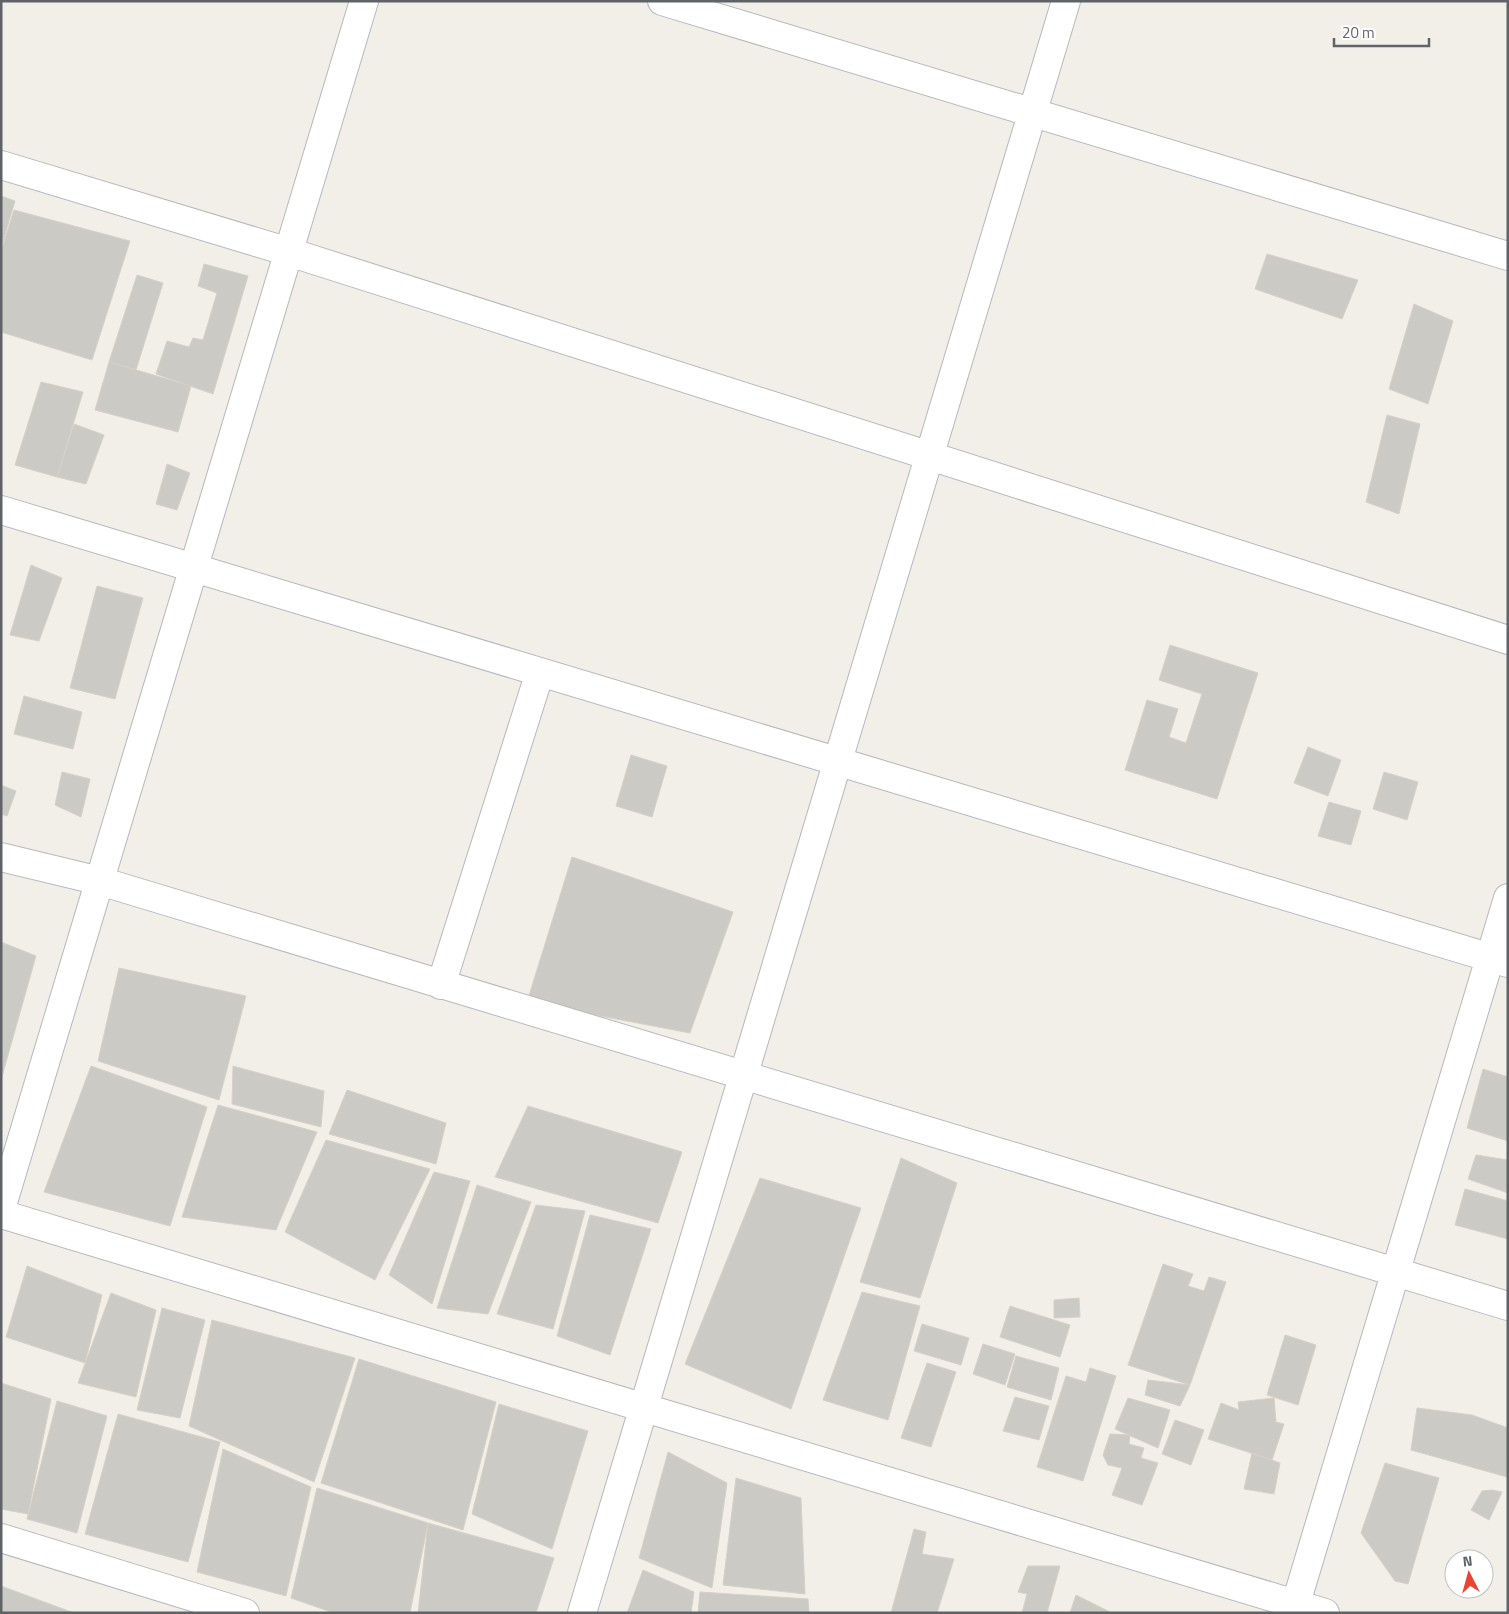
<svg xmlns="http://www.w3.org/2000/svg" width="1509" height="1614" font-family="'Titillium Web',sans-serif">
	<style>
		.building { fill: #cccac5; stroke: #d6d1c6 }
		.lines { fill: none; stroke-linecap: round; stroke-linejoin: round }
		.street-casing { stroke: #b5b8bc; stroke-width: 30 }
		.secondary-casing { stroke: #b6babf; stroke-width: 30 }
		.street { stroke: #fff; stroke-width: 28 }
		.secondary { stroke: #fff; stroke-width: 28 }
	</style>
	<rect width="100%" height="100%" fill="#f1efe8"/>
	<path class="building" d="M1,196L15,201L1,248Z
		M14,210L130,241L92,360L1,332V251Z
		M1267,254L1358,280L1342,319L1255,289Z
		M204,264L248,276L213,394L156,374L167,341L189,347L193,338L203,340L217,293L198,286Z
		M137,275L163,283L136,370L109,362Z
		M1414,304L1453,321L1428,404L1389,389Z
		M109,362L191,386L178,432L95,410Z
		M41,382L83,392L57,477L15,465Z
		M1387,415L1420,424L1399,514L1366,502Z
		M74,424L104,435L86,484L57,477Z
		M167,464L190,473L177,510L156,504Z
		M31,565L62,578L39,641L10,635Z
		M97,586L143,598L115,699L70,688Z
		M1170,645L1258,673L1217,799L1125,770L1147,700L1178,709L1169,737L1186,743L1202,694L1159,680Z
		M24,696L82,712L73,749L14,734Z
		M1308,747L1341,760L1328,796L1294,783Z
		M631,755L667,766L652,817L616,806Z
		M62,772L90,779L81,817L55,805Z
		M1384,772L1418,782L1407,820L1373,809Z
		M1,785L16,791L7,816L1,814Z
		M1329,802L1361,811L1351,845L1318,836Z
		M572,857L733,912L690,1033L527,1002Z
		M1,942L36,956L1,1080Z
		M119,968L246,996L219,1100L98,1061Z
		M91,1066L207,1107L170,1226L44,1192Z
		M233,1066L324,1091L321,1127L232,1104Z
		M1483,1069L1508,1077V1141L1467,1128Z
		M347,1090L446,1123L436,1164L329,1134Z
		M218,1105L317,1132L276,1230L182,1217Z
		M528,1106L682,1152L658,1223L495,1177Z
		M326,1140L430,1169L375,1280L285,1232Z
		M1476,1155L1508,1160V1193L1468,1179Z
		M901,1158L957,1183L920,1298L860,1282Z
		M434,1172L470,1181L432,1304L389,1275Z
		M760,1178L861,1208L791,1409L685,1364Z
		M477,1185L531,1202L488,1314L437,1308Z
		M1465,1189L1508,1201V1239L1455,1225Z
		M536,1205L585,1211L553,1329L497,1314Z
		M590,1215L651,1229L610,1355L557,1336Z
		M1163,1264L1193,1274L1188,1286L1204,1291L1209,1277L1226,1282L1190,1385L1128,1365Z
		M27,1266L102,1295L85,1363L6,1337Z
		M862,1292L920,1306L888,1420L823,1400Z
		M111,1293L156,1310L136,1397L78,1383Z
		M1079,1298L1080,1317L1054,1318V1300Z
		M1010,1306L1070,1325L1060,1357L1000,1337Z
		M162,1308L205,1320L180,1418L137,1410Z
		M212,1320L355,1358L314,1482L189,1426Z
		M922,1324L969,1338L961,1365L914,1351Z
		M1285,1335L1316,1345L1298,1405L1267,1395Z
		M983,1344L1015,1354L1005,1385L973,1374Z
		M1016,1356L1059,1368L1051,1400L1007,1387Z
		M359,1359L496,1402L463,1530L321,1483Z
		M927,1363L956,1372L931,1447L901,1438Z
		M1090,1368L1116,1376L1083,1481L1037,1467L1066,1376L1086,1382Z
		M1148,1380L1190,1385L1180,1406L1145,1395Z
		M1,1383L51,1399L28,1514L1,1509Z
		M1015,1397L1049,1406L1039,1440L1003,1431Z
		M1128,1398L1170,1410L1158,1448L1115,1429Z
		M1274,1398L1276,1422L1284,1424L1272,1460L1208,1439L1221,1403L1239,1410L1238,1402Z
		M57,1401L107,1416L77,1533L27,1519Z
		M499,1404L588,1431L552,1549L472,1514Z
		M1417,1408L1472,1415L1508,1428L1507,1477L1411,1450Z
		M118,1414L220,1442L188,1562L85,1534Z
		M1175,1420L1204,1430L1191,1465L1162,1454Z
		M1110,1434L1130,1435L1129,1444L1144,1448L1141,1458L1158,1463L1142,1505L1112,1495L1122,1468L1108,1465L1103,1455Z
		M223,1449L311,1487L286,1596L197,1572Z
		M668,1452L727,1483L712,1588L639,1558Z
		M1252,1453L1280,1463L1274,1494L1244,1489Z
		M1385,1463L1439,1478L1408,1584L1395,1581L1361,1533Z
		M736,1478L801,1498L805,1594L723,1585Z
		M317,1488L428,1523L410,1613H334L291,1598Z
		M1492,1490L1502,1492L1489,1520L1471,1510L1482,1491Z
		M428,1523L554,1558L536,1613H418Z
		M914,1529L926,1532L922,1554L954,1559L937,1613H891Z
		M1028,1566H1060L1047,1613H1022L1027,1594L1018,1592Z
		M643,1570L694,1592L691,1613H627Z
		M1,1586L74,1613H1Z
		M700,1592L808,1599L809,1613H698Z
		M1076,1595L1110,1612V1613H1070Z"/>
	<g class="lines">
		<g class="street-casing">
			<path id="street" d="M662,1L1508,256
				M1,165L289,252L1508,640
				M1,510L1508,963
				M441,985L540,672
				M1,1209L364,1
				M1,1214L1325,1613
				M1,1538L245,1613
				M582,1613L1066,1
				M1293,1613L1508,898"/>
		</g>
		<g class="secondary-casing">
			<path id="secondary" d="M1,857L100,881L1508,1306"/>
		</g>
		<use href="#street" class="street"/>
		<use href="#secondary" class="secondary"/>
	</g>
	<rect width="1509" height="1614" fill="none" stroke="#5f6368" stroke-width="5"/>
	<g transform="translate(1469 1574) rotate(354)"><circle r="24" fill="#ffffff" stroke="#bfc1c3"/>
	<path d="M0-4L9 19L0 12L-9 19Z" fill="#ea4335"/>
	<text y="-8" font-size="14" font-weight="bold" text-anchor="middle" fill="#5f6368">N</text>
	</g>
	<path d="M1334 38v8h95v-8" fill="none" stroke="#5f6368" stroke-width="2.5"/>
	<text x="1342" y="38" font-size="15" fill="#5f6368" stroke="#ffffff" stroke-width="4" paint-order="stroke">20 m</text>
</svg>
